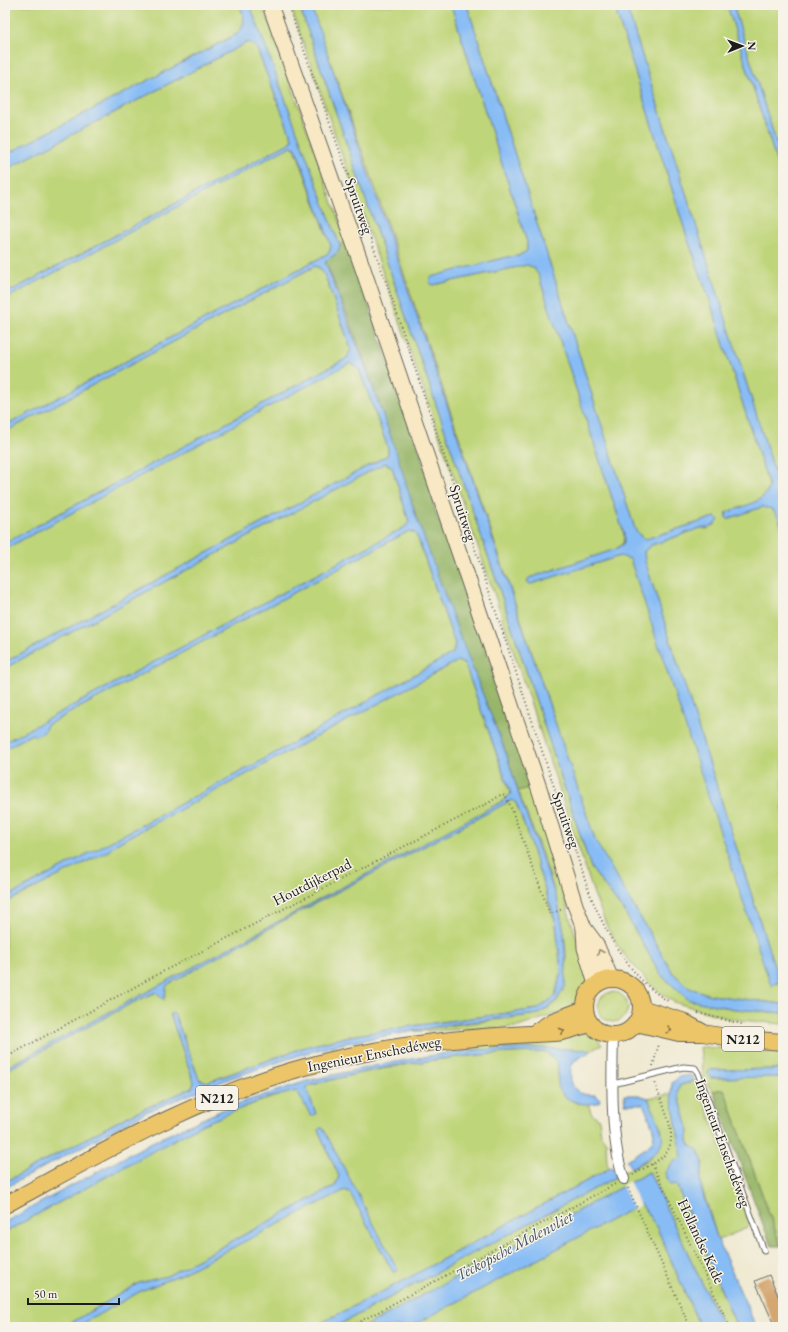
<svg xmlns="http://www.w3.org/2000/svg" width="788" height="1332" font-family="'EB Garamond',serif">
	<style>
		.green { fill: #bfd579; stroke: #6e784a }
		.forest { fill: #97b669; stroke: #5a6942 }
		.water { fill: #87bcf5; stroke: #526c88 }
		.pier { fill: #f0ead3 }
		.building { fill: #d4a66f }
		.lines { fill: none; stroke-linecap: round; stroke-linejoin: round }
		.lane-casing { stroke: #66645c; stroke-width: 7 }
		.street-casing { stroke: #66645c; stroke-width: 12 }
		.secondary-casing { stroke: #66645c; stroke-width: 17 }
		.primary-casing { stroke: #66645c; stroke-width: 18 }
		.path { stroke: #66645c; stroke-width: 2; stroke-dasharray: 1 3; stroke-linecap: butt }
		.lane { stroke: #fff; stroke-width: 5 }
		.street { stroke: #fff; stroke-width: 10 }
		.secondary { stroke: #f8e8c3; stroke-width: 15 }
		.primary { stroke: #edc569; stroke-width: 16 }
		.oneway { stroke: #958c78 }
		.oneway2 { stroke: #847042 }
		.labels { text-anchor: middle; stroke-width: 3; stroke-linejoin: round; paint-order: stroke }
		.shield { fill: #f7f3e8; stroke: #5e5c59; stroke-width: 1 }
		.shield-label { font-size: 14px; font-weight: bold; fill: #1c1c1c }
		.street-label { font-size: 15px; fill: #1c1c1c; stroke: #f7f3e8 }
		.water-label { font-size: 16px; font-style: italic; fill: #415468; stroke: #f7f3e8 }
	</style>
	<rect width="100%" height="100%" fill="#f7f3e8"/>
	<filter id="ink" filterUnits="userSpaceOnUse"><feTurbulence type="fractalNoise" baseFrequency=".025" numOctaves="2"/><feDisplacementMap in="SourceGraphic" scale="8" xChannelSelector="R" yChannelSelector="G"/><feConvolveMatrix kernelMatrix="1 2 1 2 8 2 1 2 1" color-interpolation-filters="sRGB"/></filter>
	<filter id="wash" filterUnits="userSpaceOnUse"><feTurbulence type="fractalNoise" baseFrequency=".012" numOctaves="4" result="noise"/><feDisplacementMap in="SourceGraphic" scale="16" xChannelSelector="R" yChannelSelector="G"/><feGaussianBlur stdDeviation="0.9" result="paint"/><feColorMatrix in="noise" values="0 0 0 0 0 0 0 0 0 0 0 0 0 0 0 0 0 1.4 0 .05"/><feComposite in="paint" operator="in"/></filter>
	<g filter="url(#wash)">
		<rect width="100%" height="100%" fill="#f0ead3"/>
		<path class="green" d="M5,5H240C244,18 247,23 237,34L5,155Z
			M250,5H262L270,24L346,240L340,246Z
			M290,5H299L500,591L591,868L625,913L661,975L689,1000L735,1009L783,1013V1024L730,1019L674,1002L661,993L649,983L622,952L608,929L594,894L494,593Z
			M310,5H451L527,242V251L518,256L507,257L432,277L429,282L433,285L527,265L533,267L538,274L624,534L623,543L616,549L529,578L527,582L531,584L620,556L630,559L777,984L779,981L645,561L644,551L652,545L701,528L707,529L717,523L715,517L646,539L641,537L635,529L467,5H614L687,237L710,301L769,486C766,503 742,506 727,512L728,519L762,507L772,509L778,517L783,531V1004L711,995L689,988L673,973L596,843L369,170Z
			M626,5H727L783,182V498Z
			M733,5H783V164Z
			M248,42L256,47L292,138L291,142L5,294V170Z
			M291,146L295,148L331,246L329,253L5,426V299Z
			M315,266L321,269L326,278L351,349L347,358L5,543V432Z
			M350,362L359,369L388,448V455L5,662V549Z
			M385,463L392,467L409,522L405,527L5,742V668Z
			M409,531L415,533L418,539L455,644L453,653L259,762L5,898V749L32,734L43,732L47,725Z
			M458,661L465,665L511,795L503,801L5,1068V903L110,850L116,844Z
			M532,787L561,876L568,911L589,978L585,989L573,1008L518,1027L402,1032L539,1014C544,1010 555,1005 558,999C585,945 537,844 518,791Z
			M512,800L516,803L525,827L556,924L561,971L555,996L538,1009L412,1026L350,1036L305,1047L208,1082L199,1079L174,1013L170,1014L194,1082L192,1088L128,1116L5,1182V1071L134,1002L157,992L164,999L166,985L288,918Z
			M598 1007a15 15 0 1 1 30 0a15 15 0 1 1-30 0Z
			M586,1032L595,1036L602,1045L591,1050L539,1048L472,1050V1044L539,1043Z
			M700,1047L783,1051V1069L710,1070V1078L783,1077V1246H781L724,1089L713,1091L704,1081Z
			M549,1052V1055L557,1061L559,1072L572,1101L577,1103H588L591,1113L599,1119L601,1135L606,1142L607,1164L610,1168L401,1282L313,1327H76L141,1291L181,1274L345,1190L350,1193L393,1272H396L318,1130L339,1176L335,1186L167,1276L139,1283L64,1327H5V1232L201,1125L233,1111L291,1091H297L312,1116L316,1113L307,1090L308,1086C387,1065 467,1052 549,1052Z
			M693,1081H697L750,1225L747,1228L718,1240L700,1182L703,1162L698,1150L690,1145L688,1140L689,1131L678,1093L679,1086Z
			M671,1094L682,1157L673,1162L665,1173L670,1184H676L737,1327H723L649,1172L364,1327H335L651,1158L661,1129L648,1098Z
			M641,1204L657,1228L700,1327H685L683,1325L679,1327H410Z"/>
		<path class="forest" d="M346,240L421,455L437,517L451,542L532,787L518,791L507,756C476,676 442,595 415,513C387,428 361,343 325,261L338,252L340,246Z
			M724,1089L781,1246H772L768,1238L713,1091Z"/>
		<path class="water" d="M240,5H250L340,246L338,252L325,262L366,368L397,454L415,513L457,628L507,756L519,795L558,902L564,932L566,966L565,987L557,1000L539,1014L453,1024L340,1044L306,1053L231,1078L146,1112L5,1188V1182L128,1116L192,1088L194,1082L170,1014L174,1013L199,1079L208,1082L305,1047L350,1036L412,1026L538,1009L555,996L561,971L556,924L525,827L516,803L512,800L288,918L167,985L164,1000L156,992L134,1002L5,1071V1068L503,801L511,794L465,665L458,661L116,844L110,850L5,903V898L259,762L453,653L455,644L418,539L415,533L409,531L47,725L44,732L36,736L32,734L5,749V742L405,527L409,522L392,467L385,463L5,668V662L388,455V448L359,369L350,363L5,549V543L347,358L351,349L326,278L321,269L315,266L5,432V426L329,253L331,246L296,148L291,146L5,299V294L291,142L292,138L256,47L248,42L5,170V155L237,34C247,23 244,18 240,5Z
			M299,5H310L315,17L596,842L673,973L689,988L711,995L783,1004V1013L735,1009L689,1000L661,975L625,913L591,868L500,591Z
			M451,5H467L635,529L641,537L646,539L715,517L719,520C716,526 707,529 701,528L652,545L644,551L645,561L779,981L771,986L630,559L620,556L531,584L527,582L529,578L616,549L624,543V534L538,274L533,267L527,265L433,285L429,282L431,277L507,257L518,256L527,251V242Z
			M614,5H626L783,498V531L778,517L772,509L762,507L728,519L726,518L727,512C742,506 766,503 769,486L710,301L687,237Z
			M727,5H733L783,164V182Z
			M539,1048L591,1050L590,1052L574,1061C568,1071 569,1090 583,1094C587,1095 592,1095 596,1095L600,1099L599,1102C585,1108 559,1101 558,1083C557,1075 559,1069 557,1061L549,1055V1052C468,1052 386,1064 308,1086L307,1090L316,1114L311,1116L297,1091L264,1099L201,1125L5,1232V1222L152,1142L231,1106L307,1081L378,1065L441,1054L472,1050Z
			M783,1069V1077L710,1078L708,1074L709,1070Z
			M690,1075L693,1077V1081L679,1086L678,1093L689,1131L688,1140L690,1145L698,1150L703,1162L700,1182L704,1198L718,1240L756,1327H737L676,1184L670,1185L665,1173L673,1162L682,1157L671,1094L672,1083L679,1077Z
			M624,1095H639L648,1098C666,1139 674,1145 631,1168L626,1160C660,1141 659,1140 643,1104H625Z
			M320,1128H323L398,1270L396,1272H393L350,1193L345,1190L181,1274L141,1291L76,1327H64L139,1283L167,1276L335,1186L339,1176L318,1130Z
			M612,1167L616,1177L344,1322L335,1327H313L401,1282Z
			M649,1172L723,1327H700L657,1228L641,1204L410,1327H364Z"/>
		<path class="pier" d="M629,1181L640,1206L634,1210L622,1185Z"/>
		<g id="blocks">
			<path class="building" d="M769,1275L780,1300L783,1298V1327H775L755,1281Z"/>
		</g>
	</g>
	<g filter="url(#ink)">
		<use href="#blocks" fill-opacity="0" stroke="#66645c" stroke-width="1"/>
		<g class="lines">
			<g class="lane-casing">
				<path id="lane" d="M613,1084L683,1067L695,1068L698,1073L764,1251"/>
			</g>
			<g class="street-casing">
				<path id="street" d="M613,1035C612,1077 610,1141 624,1179"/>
			</g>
			<g class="secondary-casing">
				<path id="secondary" d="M270,5L362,266L540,791L575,905L584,928L585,948L596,984
					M584,928L596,944L611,979"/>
			</g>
			<g class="primary-casing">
				<path id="primary" d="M585 1007a28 28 0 1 1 56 0a28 28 0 1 1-56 0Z
					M641,1008L682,1021L702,1032
					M636,1023L679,1033H703L732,1038L783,1042
					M534,1033L553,1021L585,1009
					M5,1205C101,1153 198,1096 305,1067C386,1044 471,1036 554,1033C566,1033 578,1026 591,1024"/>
			</g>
			<path class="path" d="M288,5L393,302L588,889C604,930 629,978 668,1001
				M698,1013L742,1024
				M5,1058L160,973L490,802L502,794L505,795L510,805L550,914L563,909
				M653,1066L659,1043
				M652,1164L730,1327
				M633,1175C642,1169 654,1164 662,1157C684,1139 660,1104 655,1082
				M628,1188L690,1327
				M350,1327L615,1184"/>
			<use href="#lane" class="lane"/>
			<use href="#street" class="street"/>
			<use href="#secondary" class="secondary"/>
			<use href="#primary" class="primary"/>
		</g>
		<defs><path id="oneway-chevron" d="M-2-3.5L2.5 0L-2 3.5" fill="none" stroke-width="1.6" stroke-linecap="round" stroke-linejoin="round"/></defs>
		<use class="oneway" href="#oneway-chevron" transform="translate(600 952) rotate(-113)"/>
		<g class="oneway2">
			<use href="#oneway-chevron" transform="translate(669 1030) rotate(15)"/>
			<use href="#oneway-chevron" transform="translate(562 1031) rotate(-17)"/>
		</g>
	</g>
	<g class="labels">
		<g class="shield">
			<rect x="722" y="1027" width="42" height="24" rx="3"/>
			<rect x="196" y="1086" width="42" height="24" rx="3"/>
		</g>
		<g class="shield-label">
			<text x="743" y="1044">N212</text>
			<text x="217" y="1103">N212</text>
		</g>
		<g class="street-label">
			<text transform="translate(359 206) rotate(71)" y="5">Spruitweg</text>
			<text transform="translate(463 513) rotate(72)" y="5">Spruitweg</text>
			<text transform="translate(566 820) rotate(71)" y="5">Spruitweg</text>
			<text transform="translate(312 882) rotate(-27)" y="5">Houtdijkerpad</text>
			<text transform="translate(374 1054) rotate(-11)" y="5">Ingenieur Enschedéweg</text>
			<text transform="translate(723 1143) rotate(70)" y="5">Ingenieur Enschedéweg</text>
			<text transform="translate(701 1241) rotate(65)" y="5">Hollandse Kade</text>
		</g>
		<g class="water-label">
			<text transform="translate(514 1245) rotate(-28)" y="6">Teckopsche Molenvliet</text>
		</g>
	</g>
	<rect width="788" height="1332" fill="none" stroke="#f7f3e8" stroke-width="20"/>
	<g transform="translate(742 46) rotate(89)" stroke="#f7f3e8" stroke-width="3" paint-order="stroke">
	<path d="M0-3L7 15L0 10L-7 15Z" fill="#1c1c1c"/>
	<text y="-6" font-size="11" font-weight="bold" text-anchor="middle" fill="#1c1c1c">N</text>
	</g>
	<path d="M28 1298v6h91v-6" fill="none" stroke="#1c1c1c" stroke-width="2"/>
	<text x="34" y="1298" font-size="12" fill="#1c1c1c" stroke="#f7f3e8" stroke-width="3" paint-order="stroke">50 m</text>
</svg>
